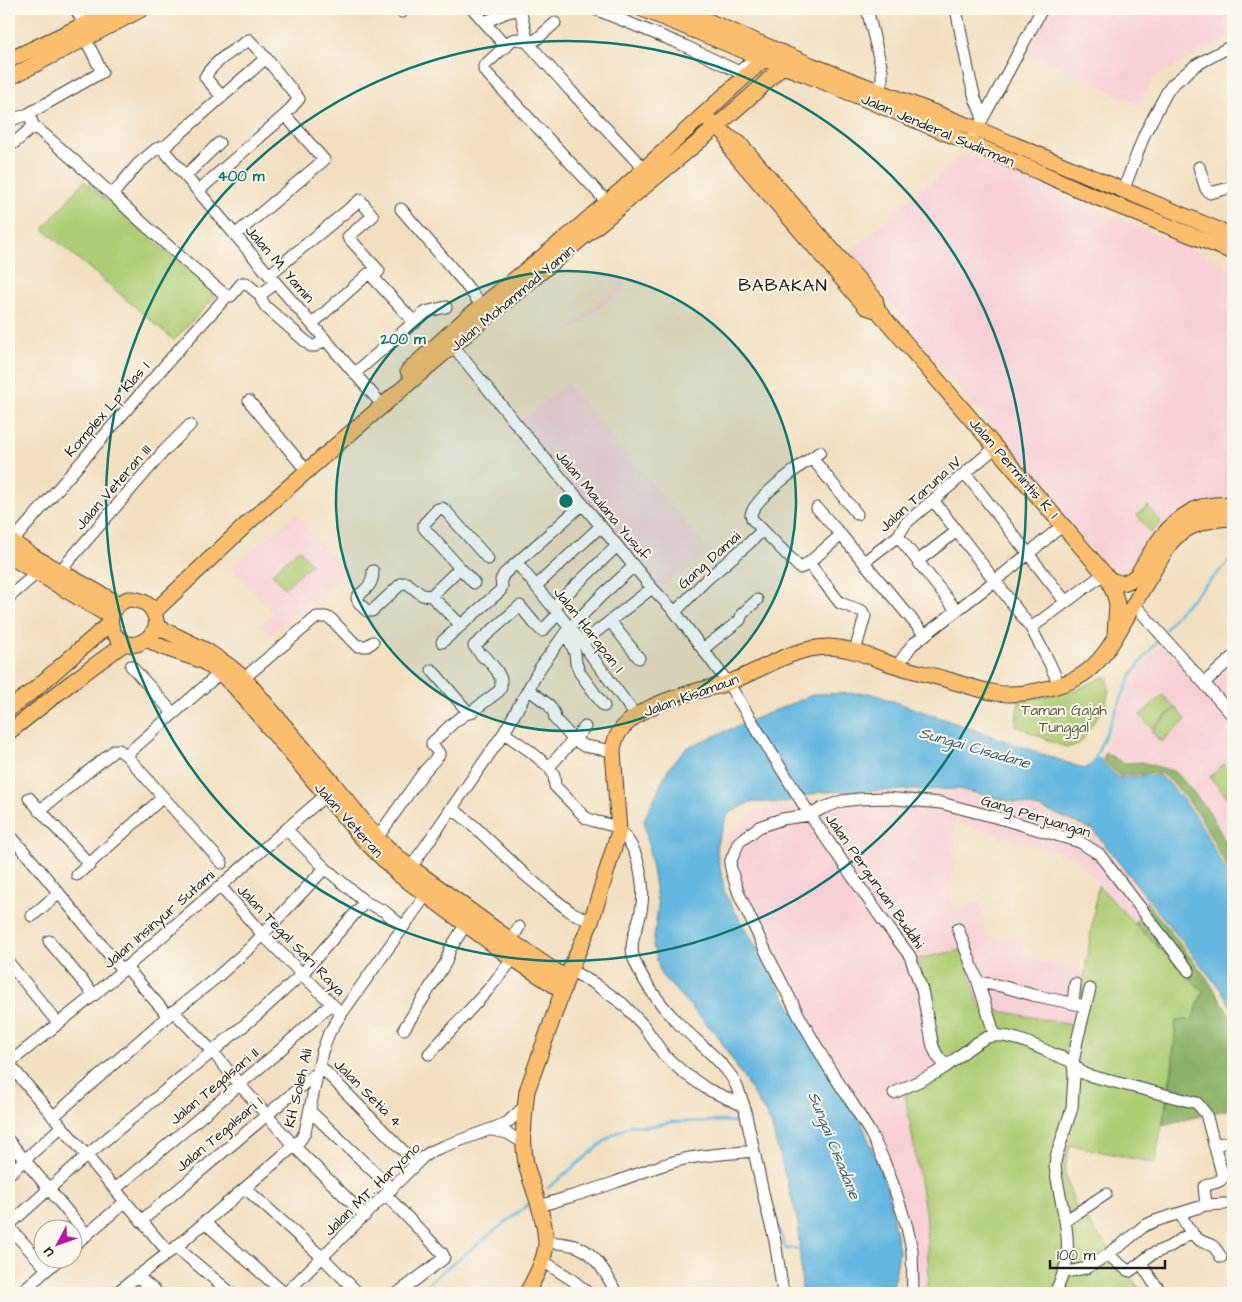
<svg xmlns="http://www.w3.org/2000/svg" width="1242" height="1302" font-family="'Architects Daughter',sans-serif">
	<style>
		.built { fill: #f7cfd5; fill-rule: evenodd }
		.green { fill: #aecc73; stroke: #657448 }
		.forest { fill: #8ab065; stroke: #536640 }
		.water { fill: #64b6df; stroke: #40697e }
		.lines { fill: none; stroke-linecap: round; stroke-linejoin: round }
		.stream { stroke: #64b6df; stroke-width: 2.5 }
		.minor-casing { stroke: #3c3935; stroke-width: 13 }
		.major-casing { stroke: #3c3935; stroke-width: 17 }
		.minor { stroke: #fff; stroke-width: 11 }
		.major { stroke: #fabe6e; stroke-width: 15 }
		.ring { fill: none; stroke: #0f766e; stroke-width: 2.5 }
		.labels { text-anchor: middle; stroke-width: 4; stroke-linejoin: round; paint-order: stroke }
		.street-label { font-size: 15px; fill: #1c1c1c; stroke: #fbf7ec }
		.park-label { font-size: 15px; fill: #4f5a3a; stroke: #fbf7ec }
		.water-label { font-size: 16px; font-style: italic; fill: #395a6a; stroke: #fbf7ec }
		.quarter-label { font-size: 18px; letter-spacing: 1px; fill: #1c1c1c; stroke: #fbf7ec }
		.centre { fill: #0f766e; stroke: #fbf7ec; stroke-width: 2.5 }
		.ring-label { font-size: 15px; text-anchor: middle; font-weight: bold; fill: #0f766e; stroke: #fbf7ec; stroke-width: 4; stroke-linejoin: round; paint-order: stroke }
	</style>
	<rect width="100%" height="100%" fill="#fbf7ec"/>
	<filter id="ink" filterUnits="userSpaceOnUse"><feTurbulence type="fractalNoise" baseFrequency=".02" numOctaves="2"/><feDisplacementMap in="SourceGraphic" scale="10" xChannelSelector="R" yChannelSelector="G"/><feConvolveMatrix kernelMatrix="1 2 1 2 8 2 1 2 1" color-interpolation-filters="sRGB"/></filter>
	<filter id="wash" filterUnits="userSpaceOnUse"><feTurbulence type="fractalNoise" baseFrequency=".0096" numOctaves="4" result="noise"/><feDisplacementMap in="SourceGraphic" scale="20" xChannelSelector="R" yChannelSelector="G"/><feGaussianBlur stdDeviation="1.12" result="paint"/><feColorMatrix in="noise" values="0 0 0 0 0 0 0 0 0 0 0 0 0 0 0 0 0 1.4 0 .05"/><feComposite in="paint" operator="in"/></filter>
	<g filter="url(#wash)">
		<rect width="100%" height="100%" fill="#f2dfc1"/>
		<path class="built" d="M1050,9H1233V36L1153,78L1141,106L1028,52Z
			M963,153L1233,267V499L1180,515L1156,532L1149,541L1135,567L1127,573L1121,575L1112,572L1027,475L1028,468L934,359L860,264L841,259Z
			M614,273L625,287L573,330L562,316ZM612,277L619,285L599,302L592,293ZM590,294L598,303L570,325L563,316Z
			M566,383L710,551L683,574L681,572L661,589L519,423Z
			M295,514L347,572L270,634L261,626L272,612L232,568Z
			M1161,641L1233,723V853L1210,810L1177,771L1142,760L1123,761L1104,750L1120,708L1131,684Z
			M1233,662V710L1210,683Z
			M958,791L1042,811L1092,832L1146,901L1135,924L1099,885L1079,859L956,822L950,902L957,909L980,903L986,936L1023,937L1024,957L1086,971L1077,1027L980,1007L926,989L945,1071L904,1088L925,1211L929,1278L924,1293H904L905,1233L891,1167L739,902L722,858L729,833L756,810L850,797Z"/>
		<path class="green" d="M84,181L217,295L174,340L43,229Z
			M1148,506L1161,522L1151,533L1137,515Z
			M299,549L311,564L284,588L272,573Z
			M1105,676L1108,678L1109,691L1105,705L1081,742C1075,747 1070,748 1062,746L1016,726L1018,702L1070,691L1083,687Z
			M1163,695L1175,708L1152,728L1140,715Z
			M1176,708L1186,720L1161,742L1151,731Z
			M1224,764L1233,774V804L1210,777Z
			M1098,885L1135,924L1203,991L1193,1020L1176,1022L1172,1070L1155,1163L1070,1145L1064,1172L1075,1205L1143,1293H924L929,1278L925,1211L904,1088L945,1071L926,989L917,959L962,950L980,1007L1077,1026Z"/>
		<path class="forest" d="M1105,752L1123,763L1142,762L1176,772L1209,811L1233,856V879L1200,816L1172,782L1161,774L1155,773L1119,776L1103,760Z
			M1146,901L1206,977L1233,1019V1108L1163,1125L1172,1070L1176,1021L1193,1019L1203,991L1135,924Z"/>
		<path class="water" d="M870,693L1085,769L1099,758L1118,778L1158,775L1170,784L1196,816L1233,884V1011L1224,994L1093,830L1043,809L958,789L820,792L782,803L751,802L728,814L716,846L725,894L830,1074L858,1113L888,1191L899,1251L892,1293H802L798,1222L770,1121L717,1035L661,975L653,945L658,906L644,820L668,769L686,748L814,694Z"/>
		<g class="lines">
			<path class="stream" d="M1166,629L1178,612L1233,558
				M1093,764L1098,751L1132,674L1158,640
				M548,1188L611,1136L631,1125L646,1127L671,1122L726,1121L741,1124
				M774,1215L786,1249L802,1248
				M415,1293L529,1204"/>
		</g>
	</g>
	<g filter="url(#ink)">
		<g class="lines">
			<g class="minor-casing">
				<path id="minor" d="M76,9L84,25
					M401,9L402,12
					M473,9L506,47
					M520,9L528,43
					M595,9L683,45L737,71L742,69L754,59
					M867,9L882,70V79L879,91
					M956,9L970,79L975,98L983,118
					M485,22L505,13L520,9
					M555,23L537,39L528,43L569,89L644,169
					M528,43C522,39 519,38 512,40L484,66V70L607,202
					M9,121L28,114L102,72L85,38
					M34,126C100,180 160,243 227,296H231L242,283H246L260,295L276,283
					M970,143L977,129L1042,9
					M9,146L14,143L34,126L31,120
					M161,147L269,275L377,399
					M1199,167L1206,189L1210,193L1233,187
					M185,176L219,143
					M198,191L285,115L299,99L266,58L249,40C235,49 213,62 205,77L222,97
					M1123,191L1145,133L1167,92L1172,85L1196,65L1233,45
					M112,195L138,164L156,149L167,145L266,58
					M401,209L462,280L482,306
					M235,235L324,160L285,115
					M269,275L360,200L373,216L348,237L379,271L373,277
					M260,295L262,301L266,307L311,346H315L325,340
					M312,324L368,274H370L415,323
					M453,346L518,426L652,588L675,612L728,683L810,815L882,919L910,956L922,990L933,1047L938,1057L947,1066C960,1056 973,1043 988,1037C1007,1031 1038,1047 1055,1055C1060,1057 1068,1059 1072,1063C1078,1067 1080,1073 1087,1075L1197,1103L1206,1114L1223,1177C1220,1184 1210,1182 1204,1187L1206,1205
					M355,373L426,312L429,311L446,307
					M249,401L301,464
					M820,452C805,462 753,499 751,515L752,519L800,568L805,566L841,535L924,634
					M812,458L857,514
					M965,473L1065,601
					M933,500L1031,628L1050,664L1059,685
					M817,508L841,535
					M898,536L956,610
					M12,542L186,341L227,296
					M918,561L957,531
					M864,562L898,536L906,523L996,447
					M517,563L582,643L636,716
					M809,563L840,603L862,611L865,616L855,651
					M460,568L474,583
					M60,571L164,451L190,425
					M373,571C373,585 367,588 357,597C357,602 363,607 367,611H372L400,585L403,583H407L422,595L431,596L461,625
					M536,586L601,526
					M431,596L460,568L424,528V524L438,509L442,508L445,510L488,559
					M9,597L37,573
					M1134,604L1233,716
					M553,607L617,546
					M675,612L706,580L747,545L763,530
					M610,621L639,658
					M1031,628L1105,573
					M566,632L575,653L576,663L580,673L604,706
					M442,642L500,591L502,586L501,580L504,574L583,504
					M582,643L652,588
					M703,649L740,620L742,614L757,600
					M131,666L173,713
					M897,666L912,645L1005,573L1063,525
					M432,670L468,712
					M244,678L317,617H326L331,619L357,646H367L373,642
					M1204,683L1233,657
					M528,689L549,705L554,713L555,719L573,739L584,746L613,751
					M504,733L530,751L549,767L554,775L555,786L586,818L594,821L618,827
					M126,755L220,673
					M549,767L585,727
					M29,798L90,865
					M452,808L474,826L524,874L549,895L571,912L591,922
					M39,811L115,750H119L126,755L163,797
					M287,830L325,868L365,902L384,911L403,927
					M619,831C639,846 646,887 641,911C638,928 628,942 634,959C642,981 662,1007 679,1024C695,1040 714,1054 728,1072C736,1081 740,1094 744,1106L766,1206L775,1241L783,1293
					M9,834L39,869L122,970
					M377,838L423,773L439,755V753L432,745V743L453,723L468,712L470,713L499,691L501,687V679L497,671L485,656L483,657L474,646L520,606L535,624L542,631L559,613
					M411,867L504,733L540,668L566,632L601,596L634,566
					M77,875L163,797L222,863
					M220,886L262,934L337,1009
					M32,916L59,893
					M958,929L978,982
					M511,940L519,927
					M49,941L94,995
					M9,963L58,1023
					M126,967L168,1016
					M570,970L595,984L623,1004L643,1025L664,1055L684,1073L707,1089L744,1106
					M1073,1003L1075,984
					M173,1011L213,1052L240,1085L294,1146L365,1216
					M404,1029L446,962L450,949L469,919
					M995,1036L978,982L1001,986L1033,995L1085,1006
					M429,1054L487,991L513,959
					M9,1063L94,995L326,795
					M9,1064L168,1252
					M319,1065L416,1164
					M894,1093L936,1073L947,1066
					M310,1111L392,1189
					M53,1117L168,1016L216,978L252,946L325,868
					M492,1130L507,1133L524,1143
					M9,1141L87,1235
					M1214,1145L1233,1141
					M9,1174L61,1127
					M245,1188L322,1257L358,1293
					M115,1189L278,1052L331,1004
					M386,1195L442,1253L444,1257L443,1259L398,1293
					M540,1206C565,1198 591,1191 616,1182C638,1174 659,1165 681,1160C705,1154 729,1154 753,1151
					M1181,1214C1185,1224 1192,1237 1203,1242C1215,1246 1214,1246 1221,1257
					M141,1221L318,1072
					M1065,1221L1106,1194
					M204,1222L284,1293
					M9,1225L49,1189L86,1156L259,1013L302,974L365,902
					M9,1227L47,1269
					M546,1242C557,1243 568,1243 578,1247C595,1253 609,1278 616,1293
					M72,1247L125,1202
					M176,1247L231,1293
					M1108,1255L1113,1250L1121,1245L1144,1226L1155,1221L1206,1205L1225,1204
					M543,1261L571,1279L588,1293
					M1141,1263L1153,1282L1158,1288
					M1063,1273L1086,1268L1108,1255L1127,1270L1130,1271L1152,1254L1169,1247L1192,1232
					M137,1276L158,1293
					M20,1293L58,1260
					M116,1293L176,1247L294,1146L301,1139L305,1132L322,1052L329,1033L342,1013L426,895
					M286,1293L423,1157L432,1151L442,1147L502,1125L508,1122L525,1106
					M913,1293L912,1250L907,1227L894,1187L883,1159L871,1134L852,1103L829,1068L799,1016L767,954L739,894L732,873L730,864L732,858L739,842L759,827L782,819L810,815L823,808L842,801L859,799L885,798L941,803L1006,820L1080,842L1099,854L1189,971
					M1055,1293C1060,1282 1066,1270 1067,1257C1070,1226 1058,1195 1055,1165L1056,1157L1072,1108L1074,1076L1073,1063L1077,1041L1090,989"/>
			</g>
			<g class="major-casing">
				<path id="major" d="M642,9L764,59L807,75L1037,171L1091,195L1233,252
					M680,9L811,65L977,129L1233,236
					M9,60L117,9
					M9,78L142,9
					M710,121L717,125L727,136L740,144L875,299L878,311L1108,578L1115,596L1117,604L1115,635
					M727,136L732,151L866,307L878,311
					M408,371L463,321L573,232L618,193L764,59
					M9,540L38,559L119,604
					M9,556L111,617
					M1108,578C1121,586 1127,584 1138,574C1152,549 1167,523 1194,510C1205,504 1221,505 1233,504
					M128,599C140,599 151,603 155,616C156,619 157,624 156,627C151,639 137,648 125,643C119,640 114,635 112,629C107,615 115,604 128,599Z
					M154,612L251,520L340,442L471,330L702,139L760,88L782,66
					M156,626L207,651L228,665L244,678L332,782L377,838L406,864L434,884L521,948L567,979
					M147,639L162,647L203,661L220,673L235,687L360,836L398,874L503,952L563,991
					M9,709L35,689L110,623
					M9,732L72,682L125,643
					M527,1293C535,1277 545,1261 546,1243C546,1239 545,1235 545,1232C542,1209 533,1189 527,1168C521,1143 524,1115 527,1091L570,970L591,922L619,831L613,751C615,713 674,697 704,689C713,687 722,686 730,682C762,670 793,647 829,647C852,648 873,658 894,665C911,671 928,674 945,679C962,684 979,690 996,693C1019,697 1057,688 1077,678C1105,663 1119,630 1134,604C1146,583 1158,563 1171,542C1187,524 1209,519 1233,518"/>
			</g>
			<use href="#minor" class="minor"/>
			<use href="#major" class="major"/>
		</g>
	</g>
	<circle cx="566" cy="501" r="230" fill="#0f766e" fill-opacity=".12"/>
	<g class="ring">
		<circle cx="566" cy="501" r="230"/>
		<circle cx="566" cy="501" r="460"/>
	</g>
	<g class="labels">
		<g class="street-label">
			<text transform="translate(938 130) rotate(23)" y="5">Jalan Jenderal Sudirman</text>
			<text transform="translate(280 264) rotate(49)" y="5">Jalan M. Yamin</text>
			<text transform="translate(512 298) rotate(-40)" y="5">Jalan Mohammad Yamin</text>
			<text transform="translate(107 409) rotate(-49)" y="5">Komplex Lp Klas I</text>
			<text transform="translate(1014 468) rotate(49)" y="5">Jalan Permintis K. 1</text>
			<text transform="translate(113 487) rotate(-49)" y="5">Jalan Veteran III</text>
			<text transform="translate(920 494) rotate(-42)" y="5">Jalan Taruna IV</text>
			<text transform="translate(603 505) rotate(50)" y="5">Jalan Maulana Yusuf</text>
			<text transform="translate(709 560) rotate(-42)" y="5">Gang Damai</text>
			<text transform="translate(589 630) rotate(52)" y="5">Jalan Harapan I</text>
			<text transform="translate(691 695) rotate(-20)" y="5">Jalan Kisamaun</text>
			<text transform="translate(1036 816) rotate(17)" y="5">Gang Perjuangan</text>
			<text transform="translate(349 820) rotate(48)" y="5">Jalan Veteran</text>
			<text transform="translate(875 881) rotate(55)" y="5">Jalan Perguruan Buddhi</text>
			<text transform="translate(159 919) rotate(-41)" y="5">Jalan Insinyur Sutami</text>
			<text transform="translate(291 940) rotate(46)" y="5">Jalan Tegal Sari Raya</text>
			<text transform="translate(214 1086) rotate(-40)" y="5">Jalan Tegalsari II</text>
			<text transform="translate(298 1088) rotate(-77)" y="5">KH Soleh Ali</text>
			<text transform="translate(368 1093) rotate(45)" y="5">Jalan Setia 4</text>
			<text transform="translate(219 1134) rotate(-40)" y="5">Jalan Tegalsari 1</text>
			<text transform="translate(372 1189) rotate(-44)" y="5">Jalan MT. Haryono</text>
		</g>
		<g class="park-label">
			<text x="1064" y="715">Taman Gajah<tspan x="1064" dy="17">Tunggal</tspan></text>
		</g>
		<g class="water-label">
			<text transform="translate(975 747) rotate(16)" y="6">Sungai Cisadane</text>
			<text transform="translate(835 1145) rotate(68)" y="6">Sungai Cisadane</text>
		</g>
		<g class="quarter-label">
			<text x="783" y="291">BABAKAN</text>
		</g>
	</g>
	<circle cx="566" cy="501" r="8" class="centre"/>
	<g class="ring-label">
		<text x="241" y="181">400 m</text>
		<text x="403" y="344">200 m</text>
	</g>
	<rect width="1242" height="1302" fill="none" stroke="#fbf7ec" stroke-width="30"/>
	<g transform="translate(58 1244) rotate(229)"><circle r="24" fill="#fbf7ec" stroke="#a29f99"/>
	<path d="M0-4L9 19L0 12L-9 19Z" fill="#b5179e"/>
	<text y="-8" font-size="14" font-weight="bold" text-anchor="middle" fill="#1c1c1c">U</text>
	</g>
	<path d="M1050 1260v8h115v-8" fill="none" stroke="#1c1c1c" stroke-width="2.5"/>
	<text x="1057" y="1260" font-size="15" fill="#1c1c1c" stroke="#fbf7ec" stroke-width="4" paint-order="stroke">100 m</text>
</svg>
